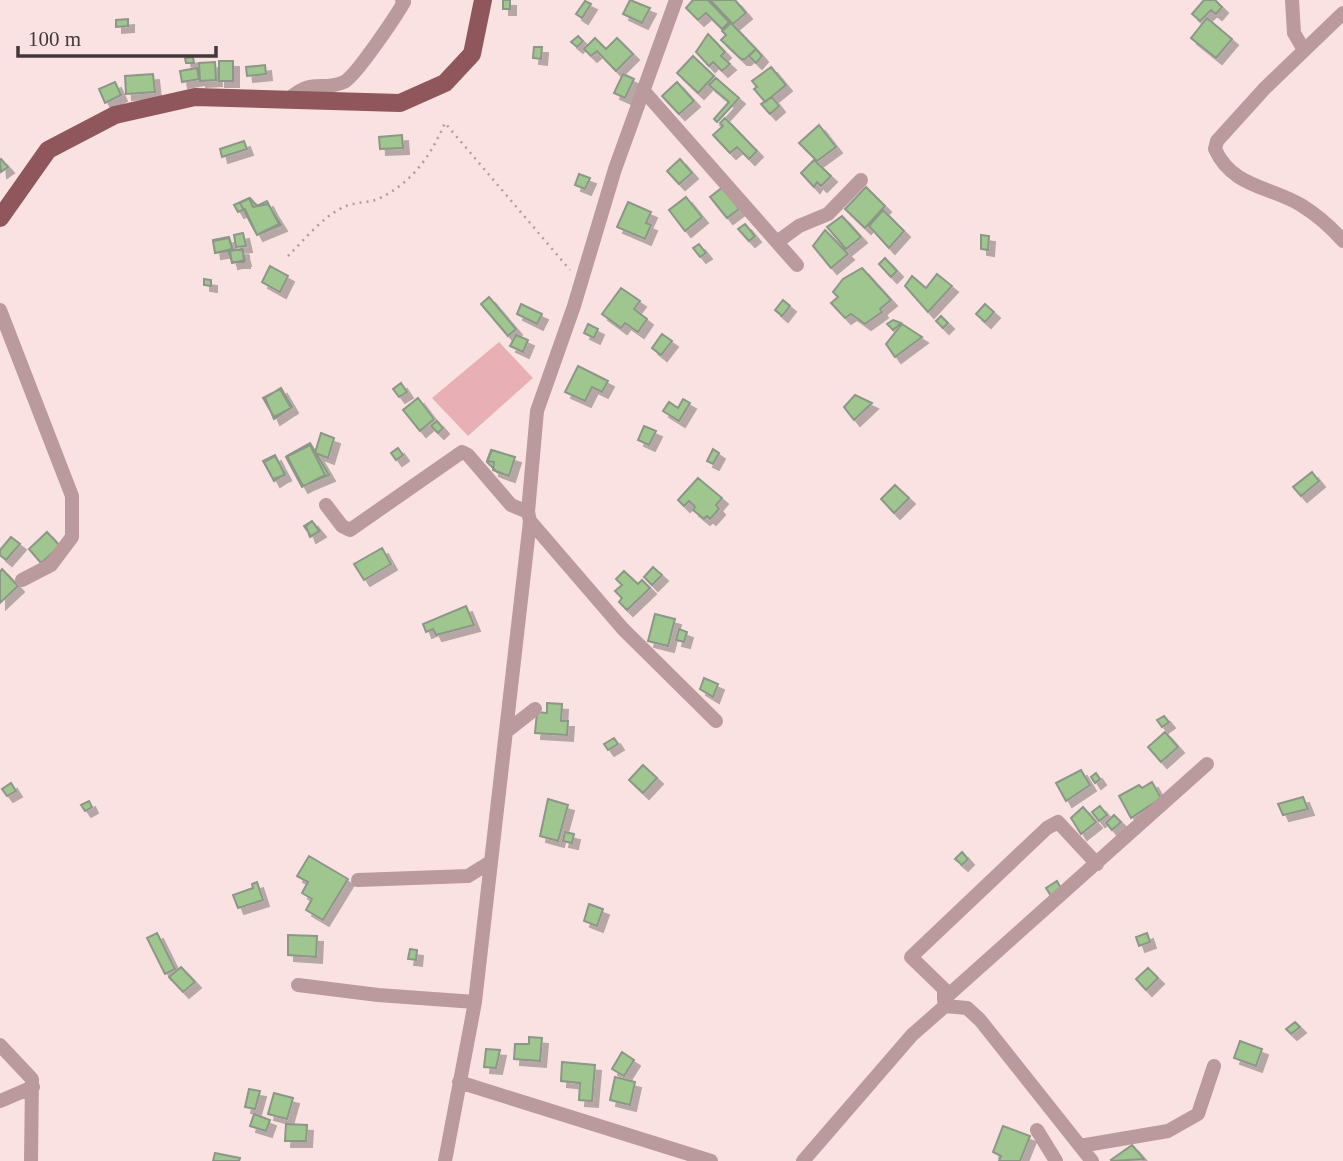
<svg xmlns="http://www.w3.org/2000/svg" width="1343" height="1161" font-family="'Times New Roman',serif">
	<style>
		.green { fill: #e8b0b4 }
		.building { fill: #a0c68f; stroke: #8c9787; stroke-width: 2; filter: url(#shadow) }
		.lines { fill: none; stroke-linecap: round; stroke-linejoin: round }
		.path { stroke: #af9d9e; stroke-width: 2.5; stroke-dasharray: 2 5; stroke-linecap: butt }
		.minor { stroke: #ba9a9c; stroke-width: 14 }
		.major { stroke: #8f575c; stroke-width: 18 }
	</style>
	<defs>
		<filter id="shadow"><feDropShadow dx="6" dy="6" stdDeviation="0" flood-color="#0004"/></filter>
	</defs>
	<rect width="100%" height="100%" fill="#fae2e3"/>
	<path class="green" d="M499,342L533,378L468,436L432,398Z"/>
	<path class="building" d="M503,0H510V9H503Z
		M630,0L650,8L642,23L623,14Z
		M693,0H708L729,22L722,29L706,13L698,20L686,8Z
		M710,0H735L746,13L733,24Z
		M1204,0H1215L1222,7L1216,14L1211,10L1200,21L1192,14Z
		M585,1L591,4L582,18L576,14Z
		M1207,18L1232,39L1216,58L1191,38Z
		M128,19V26L116,27V20Z
		M731,23L756,49L745,59H741L721,40L726,35L722,31Z
		M708,34L725,52L721,56L730,64L722,71L713,62L709,66L696,52Z
		M578,36L583,41L577,47L571,42Z
		M595,38L606,49L617,38L633,54L616,71L597,51L591,56L584,49Z
		M534,47H542L541,59L533,58Z
		M756,49L762,56L756,63L749,56Z
		M693,56L714,76L698,93L677,73Z
		M193,57L194,63H186L185,58Z
		M219,61H233V81H219Z
		M215,62L216,80L200,81L199,63Z
		M265,65L266,74L247,76L246,67Z
		M771,67L786,85L765,102L754,89L757,87L752,81Z
		M197,68L199,79L182,82L180,71Z
		M153,74L155,92L126,94L125,76Z
		M623,74L634,79L625,98L614,93Z
		M716,78L739,98L717,122L714,119L729,102L709,85Z
		M115,82L121,95L105,103L99,89Z
		M677,82L694,101L679,114L662,96Z
		M772,97L779,106L770,114L761,104Z
		M725,118L757,151L749,159L737,147L730,153L713,135L723,126L720,123Z
		M819,125L836,147L817,161L799,143Z
		M402,135L403,148L380,149L379,137Z
		M244,141L247,149L222,157L220,149Z
		M1,159L8,167L1,172L0,160Z
		M680,159L692,173L679,184L667,171Z
		M814,160L831,176L821,186L817,182L814,187L801,173Z
		M579,174L590,178L585,189L575,185Z
		M723,187L739,209L727,218L710,197Z
		M866,187L885,206L865,228L845,209Z
		M686,197L702,217L685,231L669,210Z
		M249,198L253,207L268,204L281,225L257,235L245,209L238,212L234,205Z
		M250,198L257,206L267,201L279,224L257,235L240,203Z
		M628,202L651,212L646,223L651,225L645,239L617,227Z
		M883,210L904,231L889,248L869,226Z
		M842,216L861,237L846,249L827,227Z
		M745,224L755,236L749,241L738,229Z
		M825,230L848,254L831,268L813,246Z
		M243,233L246,246L236,247L234,235Z
		M981,235L989,236L988,250L981,249Z
		M229,237L233,250H243L244,262H232L228,251L215,253L213,240Z
		M229,238L232,249L215,253L213,241Z
		M699,244L706,253L700,257L693,248Z
		M242,249L245,260L232,263L230,251Z
		M885,258L897,271L891,277L879,264Z
		M270,266L288,276L280,292L262,282Z
		M862,268L891,300L880,309L882,312L865,324L851,314L845,318L831,303L838,297L833,292L843,279Z
		M937,274L952,286L928,312L905,286L912,276L926,288Z
		M204,279L211,280V286L204,285Z
		M621,288L640,301L634,309L647,319L638,332L625,323L621,328L602,314Z
		M489,297L516,329L508,336L481,304Z
		M783,300L790,306L782,316L775,310Z
		M521,304L542,314L537,324L517,314Z
		M985,304L994,312L985,322L976,314Z
		M941,316L948,323L943,328L936,321Z
		M893,320L901,323L893,330L887,324Z
		M588,324L598,329L594,338L584,333Z
		M902,324L922,337L895,357L886,344Z
		M662,334L672,341L661,355L652,348Z
		M516,335L528,340L523,352L510,346Z
		M578,366L608,381L602,392L592,387L585,401L565,392Z
		M401,383L407,392L399,397L393,389Z
		M281,388L292,407L274,419L265,398Z
		M280,389L291,408L274,417L263,398Z
		M855,395L872,403L854,420L844,407Z
		M418,398L434,419L420,431L403,410Z
		M683,399L690,403L679,421L663,411L669,402L678,408Z
		M437,421L443,428L438,433L431,426Z
		M644,426L656,431L649,445L638,440Z
		M321,433L334,438L328,458L315,453Z
		M310,443L329,475L303,486L287,456Z
		M310,445L325,475L302,487L286,457Z
		M398,448L403,455L396,460L391,453Z
		M713,449L719,453L713,464L707,461Z
		M491,450L515,457L509,476L493,470L494,462L487,461Z
		M492,450L515,457L509,476L497,472L487,462Z
		M275,455L285,475L273,479L263,461Z
		M275,456L285,474L274,481L264,462Z
		M1312,472L1319,481L1301,496L1293,487Z
		M698,478L722,498L716,505L719,509L710,519L707,516L704,519L693,510L695,507L689,501L684,506L678,500Z
		M895,485L909,498L894,513L881,499Z
		M312,521L320,531L310,537L306,526Z
		M312,521L319,531L311,536L304,526Z
		M47,532L60,546L41,563L29,549Z
		M11,537L20,544L6,560L0,555V550Z
		M382,548L391,564L364,580L354,564Z
		M653,567L662,575L652,585L644,577Z
		M2,569L18,586L0,603V572Z
		M624,571L638,584L642,580L650,588L627,610L619,602L622,598L615,591L622,585L616,579Z
		M466,606L474,625L436,635L433,629L426,632L423,624Z
		M655,614L675,619L668,646L648,641Z
		M679,629L687,632L684,642L676,640Z
		M704,678L718,684L713,697L700,689Z
		M547,703L562,704L561,721H568L567,735L535,733L537,712L547,713Z
		M1164,716L1169,722L1162,727L1157,720Z
		M1165,732L1178,747L1161,762L1148,747Z
		M614,738L618,744L608,750L604,744Z
		M643,765L657,778L643,793L629,780Z
		M1081,770L1090,785L1066,801L1056,783Z
		M1096,773L1100,779L1095,783L1091,777Z
		M1152,782L1161,798L1131,818L1119,796L1139,785L1142,788Z
		M11,783L16,791L7,796L2,789Z
		M1303,797L1308,809L1283,815L1278,804Z
		M548,799L568,805L558,841L540,836Z
		M89,801L92,807L85,811L81,805Z
		M1100,806L1107,815L1099,821L1092,812Z
		M1083,807L1096,822L1081,834L1071,818Z
		M1114,815L1121,822L1112,830L1106,823Z
		M565,832L574,834L572,843L563,841Z
		M962,852L968,859L962,865L955,859Z
		M309,856L348,879L323,920L306,910L312,899L302,893L308,882L297,876Z
		M1057,881L1062,890L1051,896L1046,888Z
		M257,882L263,900L238,908L233,895L253,888L252,884Z
		M589,904L603,909L597,926L584,921Z
		M157,933L175,969L165,974L147,938Z
		M1147,933L1150,942L1139,946L1136,937Z
		M288,935L317,936L316,957L288,955Z
		M410,949L417,950L416,960L408,959Z
		M181,967L195,982L183,992L169,977Z
		M1148,968L1158,978L1146,990L1136,979Z
		M1295,1022L1300,1027L1291,1034L1286,1029Z
		M529,1037L542,1038L540,1061L514,1059L515,1044H529Z
		M1240,1041L1262,1049L1256,1066L1234,1058Z
		M486,1049L500,1050L496,1068L484,1067Z
		M622,1052L634,1060L624,1076L612,1069Z
		M562,1062L595,1065L592,1101L579,1100L580,1083L561,1081Z
		M615,1077L635,1082L630,1105L610,1100Z
		M249,1089L260,1091L255,1109L245,1107Z
		M274,1093L293,1098L287,1119L268,1114Z
		M254,1114L270,1120L266,1131L250,1126Z
		M286,1124L307,1125L306,1141H285Z
		M1003,1126L1030,1136L1020,1161H999L1001,1156L993,1152Z
		M1132,1145L1144,1159L1112,1161L1111,1160Z
		M215,1153L240,1158L239,1161H213Z"/>
	<g class="lines">
		<path class="path" d="M288,256C305,239 324,215 346,206C356,202 368,203 378,199C412,183 430,157 445,123L570,270"/>
		<path class="minor" d="M1292,0L1294,33L1304,50
			M1343,13L1265,88L1217,141L1215,149C1232,187 1269,186 1301,205C1317,215 1331,227 1343,241
			M643,90L797,265
			M288,100C311,77 322,92 344,82C356,76 396,16 404,2L402,0
			M777,242L799,226L828,214L861,180
			M0,310L72,496V537L51,565L22,580
			M326,505L342,526L350,530L462,452L468,455L511,505L528,512
			M530,521L623,629L716,721
			M507,731L535,709
			M358,880L468,876L489,863
			M298,985L378,995L475,1002
			M944,999V989L911,957L1047,828L1058,822L1097,864
			M945,1006L944,999L1207,764
			M0,1045L32,1079L31,1161
			M459,1082L711,1161
			M0,1101L33,1087
			M1037,1130L1056,1161
			M1080,1146L1168,1131L1198,1114L1214,1066
			M445,1161L475,1002L530,521L528,512L537,411L574,306L615,169L676,0
			M803,1161L912,1035L945,1006L967,1008L980,1020L1092,1161"/>
		<path class="major" d="M0,218L48,150L115,115L195,97L400,103L445,83L472,54L483,0"/>
	</g>
	<path d="M18 46v10h198v-10" fill="none" stroke="#423839" stroke-width="3.5"/>
	<text x="28" y="46" font-size="21" fill="#423839" stroke="#fae2e3" stroke-width="5" paint-order="stroke">100 m</text>
</svg>
